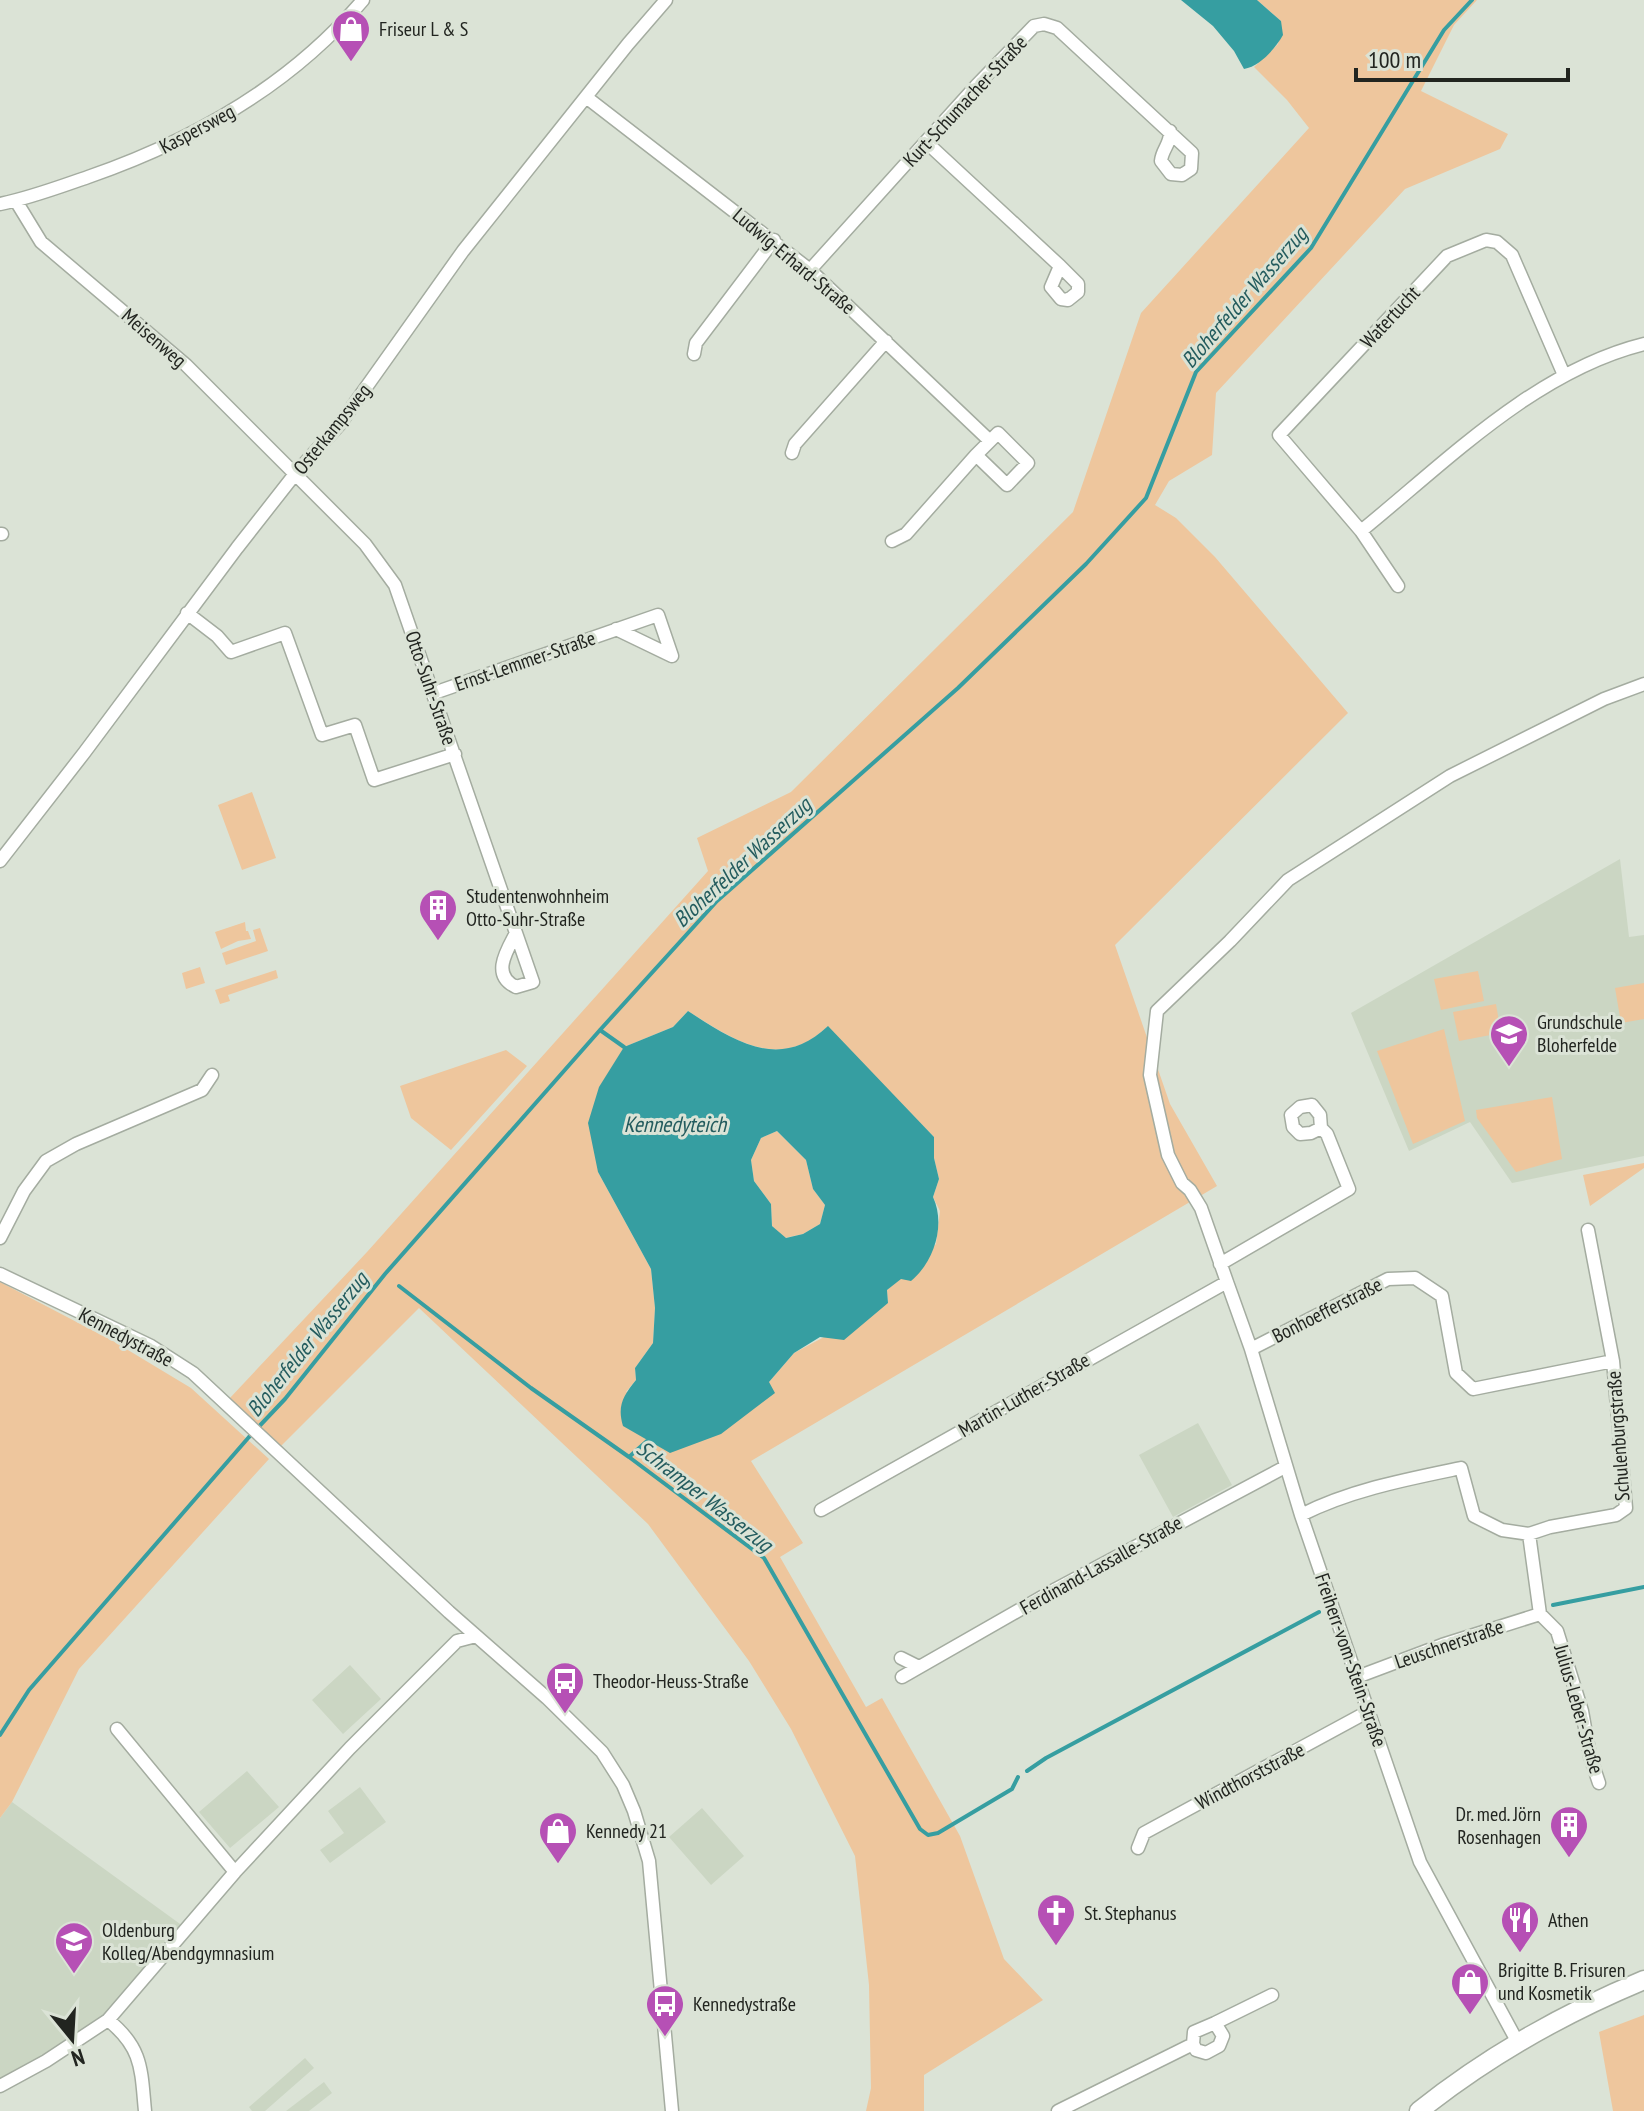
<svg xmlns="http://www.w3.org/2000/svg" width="1644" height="2111" font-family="'PT Sans Narrow',sans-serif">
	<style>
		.built { fill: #cbd6c3 }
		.green { fill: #eec69d; fill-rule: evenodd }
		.water { fill: #369ea1; fill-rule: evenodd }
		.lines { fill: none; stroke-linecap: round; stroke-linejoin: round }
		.stream { stroke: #369ea1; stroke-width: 4 }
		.street-casing { stroke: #a4aca0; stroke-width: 15 }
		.secondary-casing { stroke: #a4aca0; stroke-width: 21 }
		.street { stroke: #fff; stroke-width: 12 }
		.secondary { stroke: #fff; stroke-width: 18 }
		.labels { text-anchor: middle; stroke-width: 6; stroke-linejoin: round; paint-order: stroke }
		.poi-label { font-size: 20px; fill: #222520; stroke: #dbe3d6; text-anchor: start }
		.street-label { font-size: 20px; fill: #222520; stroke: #dbe3d6 }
		.water-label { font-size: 22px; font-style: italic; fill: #245c5e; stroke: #dbe3d6 }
	</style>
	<rect width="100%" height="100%" fill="#dbe3d6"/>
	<path class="built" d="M1620,859L1629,937L1644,935V1156L1512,1183L1470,1122L1409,1151L1351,1013Z
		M1198,1423L1232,1485L1173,1517L1139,1455Z
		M350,1665L381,1699L343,1734L312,1700Z
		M247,1771L279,1807L230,1848L199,1812Z
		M360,1787L386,1822L330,1863L320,1850L344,1833L328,1811Z
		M12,1802L187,1929L108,2020L0,2086V1818Z
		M702,1808L744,1856L711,1885L669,1837Z
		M305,2058L314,2068L265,2111H252L249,2107Z
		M324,2082L332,2093L309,2111H286Z"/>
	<path class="green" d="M1257,0H1477L1454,25L1421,91L1508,134L1500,149L1405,189L1216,393L1212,455L1169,481L1155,505L1176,518L1215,557L1348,713L1115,945L1170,1104L1217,1186L751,1461L803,1543L780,1557L866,1707L882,1698L960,1836L1004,1959L1043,2000L924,2075V2111H866L871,2088L869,1985L855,1856L791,1729L749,1661L648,1524L419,1308L281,1446L229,1399L367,1252L708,871L697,838L791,792L1073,512L1141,313L1309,128L1287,100L1254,67L1278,44L1281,21ZM688,1011C733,1040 780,1072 827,1027L934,1137V1158L939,1179L933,1197L940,1211L936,1244L887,1290L888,1303L794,1353L769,1382L626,1392L636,1380L635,1368L653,1343L655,1308L651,1269L598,1172L624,1047L673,1027Z
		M252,792L276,858L242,870L218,805Z
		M245,922L246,931H248L251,939L238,941L221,949L215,932Z
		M260,928L268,951L226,965L222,953L256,941L253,930Z
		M200,967L205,983L186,989L182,973Z
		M276,970L278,978L228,995L230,1001L220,1004L215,990Z
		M1478,971L1484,1001L1441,1010L1434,979Z
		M1644,983V1019L1621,1023L1615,988Z
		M1496,1004L1501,1033L1459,1041L1453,1012Z
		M1444,1029L1465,1121L1413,1144L1377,1051Z
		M506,1050L527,1066L451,1150L411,1118L400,1086Z
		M1552,1097L1562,1159L1516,1172L1477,1118L1476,1110Z
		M777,1131L806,1160L813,1189L825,1205L820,1224L803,1234L785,1238L772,1226L771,1204L754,1181L751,1160L761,1138Z
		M1644,1163V1168L1590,1206L1583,1175Z
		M0,1282L113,1341L191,1388L269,1459L79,1669L12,1802L0,1818Z
		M1644,2015V2111H1613L1599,2032Z"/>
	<path class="water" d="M1181,0H1257L1281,21L1283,35C1275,49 1260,66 1244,69L1234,51L1213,26Z
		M688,1011C734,1041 780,1072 828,1026L934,1137V1158L939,1179L933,1197C946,1225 934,1262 911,1281L901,1279L887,1290L888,1303L844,1340L820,1337L794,1353L769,1382L775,1393L721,1434L670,1453L623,1426C617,1406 623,1396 636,1380L635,1368L653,1343L655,1308L651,1269L598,1172L588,1123L599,1087L624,1047L673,1027ZM777,1131L806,1160L813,1189L825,1205L820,1224L803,1234L786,1238L772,1226L771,1204L754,1181L751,1160L761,1138Z"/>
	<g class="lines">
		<path class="stream" d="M600,1030L624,1047
			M399,1286L531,1388L629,1457L764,1558L920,1829L928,1835L938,1833L1012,1789L1018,1777
			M629,1457L647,1441
			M1553,1605L1644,1587
			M0,1735L29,1690L249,1437L285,1399L385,1274L600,1030L717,901L958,688L1086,564L1146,498L1196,372L1311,248L1444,30L1472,0
			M1027,1771L1046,1758L1319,1612"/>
		<g class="street-casing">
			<path id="street" d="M586,97L810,270L990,441L998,433L1028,463L1007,485L976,455L990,441
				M926,142L1060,266L1078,284V292L1068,300L1061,299L1051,287L1060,266
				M16,201L41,242L186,365L365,544L395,585L516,933C506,952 491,975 516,987L533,982L516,933
				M0,204C30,198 59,187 88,177C192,141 291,85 363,0
				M810,270L976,86L1034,26L1044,24L1057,28L1192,153L1191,169L1182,175L1171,174L1161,161C1162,149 1171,144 1170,131
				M694,354L696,343L774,240
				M792,453L795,444L886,341
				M1361,531C1446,462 1535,371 1644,344
				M0,534H2
				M892,541L906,534L976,455
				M1398,586L1361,531L1279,435L1447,256L1486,240L1497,242L1512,255L1564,375
				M187,613L217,636L231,652L285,633L322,735L355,725L374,780L455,754
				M434,693L658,615L672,656L616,629
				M0,861L84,753L237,548L295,474L340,424L463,251L628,44L666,0
				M0,1238L24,1191L46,1161L76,1144L202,1090L212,1075
				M1220,1264L1349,1189L1327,1134L1321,1128L1320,1115L1312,1105L1300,1107L1291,1115L1293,1127L1300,1134L1311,1133L1321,1128
				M0,1274L151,1346L193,1373L449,1612L547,1698L602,1752L623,1785L634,1811L649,1861L672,2111
				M1251,1349L1388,1279L1415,1278L1442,1296L1456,1373L1473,1389L1613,1361L1588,1230
				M821,1510L1227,1282
				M1301,1515C1350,1490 1408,1479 1461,1468L1474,1516L1502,1530L1529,1534L1550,1527L1616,1515L1626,1508L1613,1361
				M1529,1534L1540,1614L1557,1631L1582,1711L1590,1756L1599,1783
				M901,1658L919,1667
				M902,1677L1056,1589L1285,1467
				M1357,1677L1442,1645L1540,1614
				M117,1729L235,1872
				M1138,1848L1144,1833L1369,1711
				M108,2020C143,2048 141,2070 145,2111
				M1215,2023L1223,2036L1219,2046L1206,2053L1196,2050L1193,2044L1194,2032Z
				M1215,2023L1272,1995
				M1517,2041L1420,1862L1301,1515L1251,1349L1227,1282L1201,1208L1190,1190L1182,1183L1168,1155L1150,1075L1157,1011L1230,941L1288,880L1450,776L1604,699L1644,684
				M0,2086L46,2061L108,2020L235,1872L350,1748L457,1641L476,1636
				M1058,2111L1193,2044"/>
		</g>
		<g class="secondary-casing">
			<path id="secondary" d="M1419,2111C1488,2056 1562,2014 1644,1980"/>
		</g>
		<use href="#street" class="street"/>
		<use href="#secondary" class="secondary"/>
	</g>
	<defs>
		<g id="shop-pin" transform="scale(2)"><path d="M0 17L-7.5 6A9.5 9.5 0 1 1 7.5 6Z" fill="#b650b5" stroke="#dbe3d6"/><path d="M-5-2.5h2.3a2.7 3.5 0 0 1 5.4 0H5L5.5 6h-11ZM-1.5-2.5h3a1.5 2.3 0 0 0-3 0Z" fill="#fff"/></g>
		<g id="building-pin" transform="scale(2)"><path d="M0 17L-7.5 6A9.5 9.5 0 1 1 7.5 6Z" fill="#b650b5" stroke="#dbe3d6"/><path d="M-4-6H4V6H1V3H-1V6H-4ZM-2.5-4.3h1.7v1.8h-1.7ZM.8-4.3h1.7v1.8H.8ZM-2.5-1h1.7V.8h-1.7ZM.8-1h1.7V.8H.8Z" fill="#fff"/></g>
		<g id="school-pin" transform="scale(2)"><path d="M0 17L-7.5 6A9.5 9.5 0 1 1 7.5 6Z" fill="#b650b5" stroke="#dbe3d6"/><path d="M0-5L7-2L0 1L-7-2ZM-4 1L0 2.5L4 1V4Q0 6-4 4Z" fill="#fff"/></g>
		<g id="bus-pin" transform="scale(2)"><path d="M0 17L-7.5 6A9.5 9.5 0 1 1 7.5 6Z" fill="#b650b5" stroke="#dbe3d6"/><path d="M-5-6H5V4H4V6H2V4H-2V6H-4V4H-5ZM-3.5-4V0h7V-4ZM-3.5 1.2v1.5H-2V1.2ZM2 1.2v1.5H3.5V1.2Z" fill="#fff"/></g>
		<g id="church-pin" transform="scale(2)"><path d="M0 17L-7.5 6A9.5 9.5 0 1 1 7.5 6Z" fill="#b650b5" stroke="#dbe3d6"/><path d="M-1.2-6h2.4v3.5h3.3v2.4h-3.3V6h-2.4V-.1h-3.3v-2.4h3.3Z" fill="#fff"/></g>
		<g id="restaurant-pin" transform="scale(2)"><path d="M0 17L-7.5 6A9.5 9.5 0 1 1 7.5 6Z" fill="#b650b5" stroke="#dbe3d6"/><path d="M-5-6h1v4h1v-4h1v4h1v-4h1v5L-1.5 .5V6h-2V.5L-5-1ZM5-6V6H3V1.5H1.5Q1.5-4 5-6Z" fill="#fff"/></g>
	</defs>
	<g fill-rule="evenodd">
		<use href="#shop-pin" x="351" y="29"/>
		<use href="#building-pin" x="438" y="908"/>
		<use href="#school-pin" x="1509" y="1034"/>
		<use href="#bus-pin" x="565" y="1681"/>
		<use href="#building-pin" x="1569" y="1825"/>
		<use href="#shop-pin" x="558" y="1831"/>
		<use href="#church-pin" x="1056" y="1913"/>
		<use href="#restaurant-pin" x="1520" y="1920"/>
		<use href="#school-pin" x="74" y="1941"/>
		<use href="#shop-pin" x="1470" y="1982"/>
		<use href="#bus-pin" x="665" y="2004"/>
	</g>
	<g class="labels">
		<g class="poi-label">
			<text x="379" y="36">Friseur L &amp; S</text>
			<text x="466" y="903">Studentenwohnheim<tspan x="466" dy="23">Otto-Suhr-Straße</tspan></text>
			<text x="1537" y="1029">Grundschule<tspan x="1537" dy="23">Bloherfelde</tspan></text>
			<text x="593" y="1688">Theodor-Heuss-Straße</text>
			<text x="1541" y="1821" text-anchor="end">Dr. med. Jörn<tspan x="1541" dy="23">Rosenhagen</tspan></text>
			<text x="586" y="1838">Kennedy 21</text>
			<text x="1084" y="1920">St. Stephanus</text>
			<text x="1548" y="1927">Athen</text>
			<text x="102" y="1937">Oldenburg<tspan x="102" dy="23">Kolleg/Abendgymnasium</tspan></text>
			<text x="1498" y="1977">Brigitte B. Frisuren<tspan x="1498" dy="23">und Kosmetik</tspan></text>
			<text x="693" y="2011">Kennedystraße</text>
		</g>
		<g class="street-label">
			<text transform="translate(965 101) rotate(-47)" y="7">Kurt-Schumacher-Straße</text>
			<text transform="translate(197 129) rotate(-28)" y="7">Kaspersweg</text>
			<text transform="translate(794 261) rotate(40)" y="7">Ludwig-Erhard-Straße</text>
			<text transform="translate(1390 317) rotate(-47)" y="7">Watertucht</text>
			<text transform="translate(154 338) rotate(41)" y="7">Meisenweg</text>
			<text transform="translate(332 429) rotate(-51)" y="7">Osterkampsweg</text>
			<text transform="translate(525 661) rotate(-19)" y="7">Ernst-Lemmer-Straße</text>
			<text transform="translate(431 688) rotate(71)" y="7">Otto-Suhr-Straße</text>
			<text transform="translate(1327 1310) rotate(-27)" y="7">Bonhoefferstraße</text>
			<text transform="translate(126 1337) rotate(28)" y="7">Kennedystraße</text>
			<text transform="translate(1024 1395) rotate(-30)" y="7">Martin-Luther-Straße</text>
			<text transform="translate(1618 1436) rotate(-94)" y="7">Schulenburgstraße</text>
			<text transform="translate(1101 1565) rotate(-29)" y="7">Ferdinand-Lassalle-Straße</text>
			<text transform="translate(1449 1644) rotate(-19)" y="7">Leuschnerstraße</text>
			<text transform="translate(1351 1660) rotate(71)" y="7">Freiherr-vom-Stein-Straße</text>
			<text transform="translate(1579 1709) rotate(74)" y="7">Julius-Leber-Straße</text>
			<text transform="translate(1250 1776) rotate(-28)" y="7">Windthorststraße</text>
		</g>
		<g class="water-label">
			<text transform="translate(1244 297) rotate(-49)" y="8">Bloherfelder Wasserzug</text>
			<text transform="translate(742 862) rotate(-43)" y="8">Bloherfelder Wasserzug</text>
			<text x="675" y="1132">Kennedyteich</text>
			<text transform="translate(307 1344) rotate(-51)" y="8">Bloherfelder Wasserzug</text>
			<text transform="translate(705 1496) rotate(38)" y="8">Schramper Wasserzug</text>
		</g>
	</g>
	<g transform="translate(72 2039) rotate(162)" stroke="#dbe3d6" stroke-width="6" paint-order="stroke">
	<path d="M0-6L14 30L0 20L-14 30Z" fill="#222520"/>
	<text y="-12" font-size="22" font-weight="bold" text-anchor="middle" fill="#222520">N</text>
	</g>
	<path d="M1356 68v12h212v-12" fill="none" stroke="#222520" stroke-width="4"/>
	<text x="1368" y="68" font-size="24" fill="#222520" stroke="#dbe3d6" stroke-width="6" paint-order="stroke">100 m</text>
</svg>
